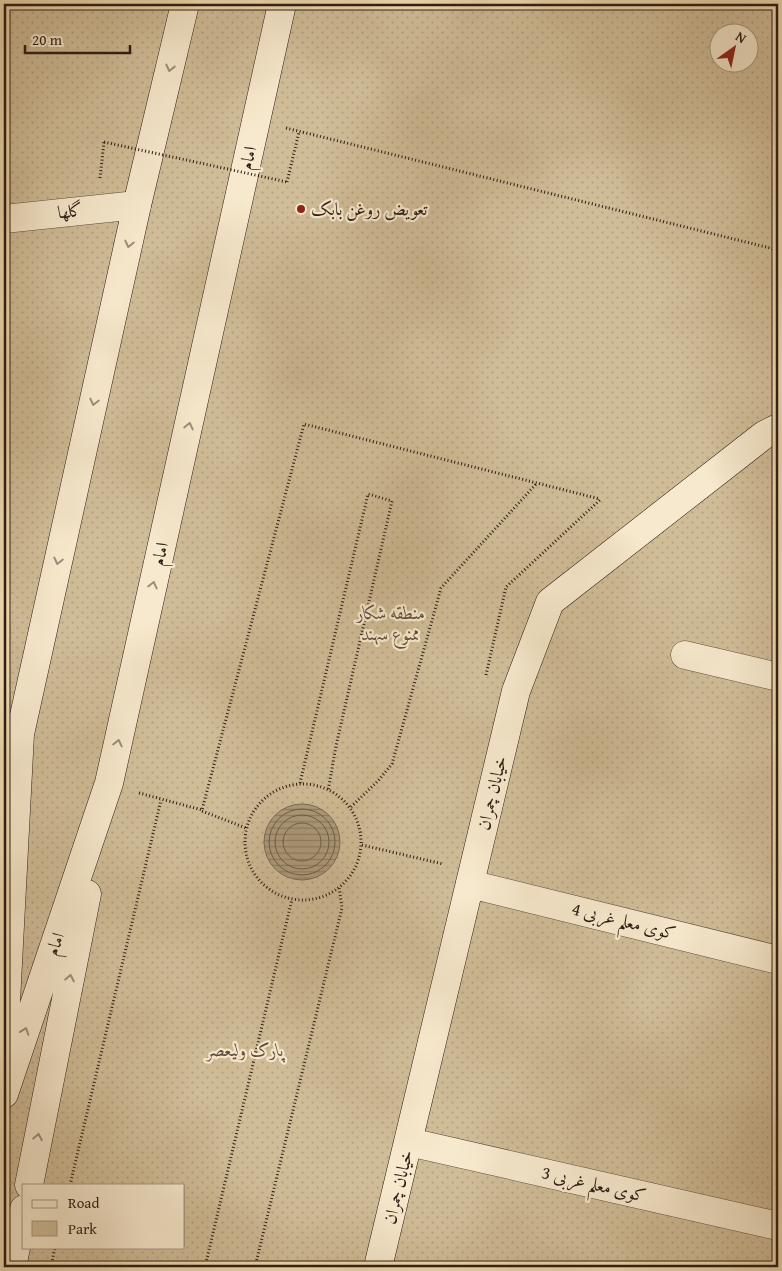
<svg xmlns="http://www.w3.org/2000/svg" width="782" height="1271" font-family="'Gentium Book Plus',Amiri,serif">
	<style>
		.green { fill: url(#green-dots); stroke: #7e6e58; fill-rule: evenodd }
		.water { fill: url(#water-rules); stroke: #7a6a54 }
		.lines { fill: none; stroke-linecap: round; stroke-linejoin: round }
		.shore { stroke: #6c5d4a; stroke-width: 1 }
		.street-casing { stroke: #5d4e3e; stroke-width: 29 }
		.secondary-casing { stroke: #2b1e17; stroke-width: 29 }
		.path { stroke: #2b1e17; stroke-width: 3; stroke-dasharray: 1 2.5; stroke-linecap: butt }
		.street { stroke: #f7e9cd; stroke-width: 28 }
		.secondary { stroke: #f7e9cd; stroke-width: 28 }
		.path-bridge { stroke: #2b1e17; stroke-width: 3; stroke-dasharray: 1 2.5; stroke-linecap: butt }
		.oneway { stroke: #9b8e7b }
		.poi-dot { fill: #8f2418; stroke: #f7e9cd; stroke-width: 2 }
		.labels { text-anchor: middle; stroke-width: 4.5; stroke-linejoin: round; paint-order: stroke }
		.street-label { font-size: 18px; fill: #2b1e17; stroke: #f7e9cd }
		.poi-label { font-size: 18px; fill: #2b1e17; stroke: #f7e9cd; text-anchor: start }
		.park-label { font-size: 18px; font-style: italic; fill: #5d4e3e; stroke: #f7e9cd }
	</style>
	<defs>
		<pattern id="green-dots" width="8" height="8" patternUnits="userSpaceOnUse" patternTransform="scale(1.25)"><rect width="8" height="8" fill="#d0bd98"/><path d="M2 2h.1M6 6h.1" fill="none" stroke="#b3a282" stroke-width="1.8" stroke-linecap="round"/></pattern>
		<pattern id="water-rules" width="6" height="5" patternUnits="userSpaceOnUse" patternTransform="scale(1.25)"><rect width="6" height="5" fill="#ae9c7d"/><path d="M0 2.5h6" fill="none" stroke="#8e7f65"/></pattern>
	</defs>
	<rect width="100%" height="100%" fill="#f2ddb2"/>
	<filter id="stains"><feTurbulence type="fractalNoise" baseFrequency=".004" numOctaves="4"/><feColorMatrix values="0 0 0 0 .2 0 0 0 0 .09 0 0 0 0 .02 0 0 0 .5 -.17"/></filter>
	<radialGradient id="worn" r=".72"><stop offset=".6" stop-color="#630" stop-opacity="0"/><stop offset="1" stop-color="#630" stop-opacity=".3"/></radialGradient>
	<path class="green" d="M4,4H778V1267H4ZM720,32H750V62H720ZM24,1185H184V1247H24Z"/>
	<path class="water" d="M264 842a38 38 0 1 1 76 0a38 38 0 1 1-76 0Z"/>
	<g class="lines">
		<path class="shore" d="M269 842a33 33 0 1 1 66 0a33 33 0 1 1-66 0Z
			M275 842a27 27 0 1 1 54 0a27 27 0 1 1-54 0Z
			M283 842a19 19 0 1 1 38 0a19 19 0 1 1-38 0Z"/>
		<g class="street-casing">
			<path id="street" d="M4,219L137,205
				M685,655L778,677
				M470,884L778,960
				M409,1142L778,1226"/>
		</g>
		<g class="secondary-casing">
			<path id="secondary" d="M4,1040L20,734L137,205L185,4
				M4,1094L109,783L282,4
				M29,1185L87,894
				M12,1267L24,1209
				M378,1267L516,691L550,602L764,435L778,428"/>
		</g>
		<path class="path" d="M286,128L778,250
			M100,178L104,142
			M287,182L299,132
			M486,675L506,587L601,499
			M300,783L368,494L392,501L336,746L328,791
			M245 842a58 58 0 1 1 116 0a58 58 0 1 1-116 0Z
			M139,793L202,810L304,424L600,499
			M351,807L378,781L392,764L441,588L537,483
			M202,811L246,828
			M362,845L443,864
			M70,1185L161,800
			M51,1267L55,1247
			M205,1267L292,899
			M255,1267L342,908L339,887"/>
		<use href="#street" class="street"/>
		<use href="#secondary" class="secondary"/>
		<path class="path-bridge" d="M104,142L287,182"/>
	</g>
	<defs><path id="oneway-chevron" d="M-2-3.5L2.5 0L-2 3.5" fill="none" stroke-width="1.6" stroke-linecap="round" stroke-linejoin="round" transform="scale(1.25)"/></defs>
	<g class="oneway">
		<use href="#oneway-chevron" transform="translate(170 68) rotate(103)"/>
		<use href="#oneway-chevron" transform="translate(129 244) rotate(103)"/>
		<use href="#oneway-chevron" transform="translate(94 402) rotate(103)"/>
		<use href="#oneway-chevron" transform="translate(189 426) rotate(-77)"/>
		<use href="#oneway-chevron" transform="translate(58 561) rotate(103)"/>
		<use href="#oneway-chevron" transform="translate(153 585) rotate(-77)"/>
		<use href="#oneway-chevron" transform="translate(118 743) rotate(-77)"/>
		<use href="#oneway-chevron" transform="translate(70 978) rotate(-79)"/>
		<use href="#oneway-chevron" transform="translate(25 1031) rotate(-71)"/>
		<use href="#oneway-chevron" transform="translate(38 1137) rotate(-79)"/>
	</g>
	<circle class="poi-dot" cx="301" cy="209" r="5"/>
	<g class="labels">
		<g class="street-label">
			<text transform="translate(248 158) rotate(-77)" y="6">امام</text>
			<text transform="translate(70 211) rotate(-7)" y="6">گلها</text>
			<text transform="translate(160 554) rotate(-77)" y="6">امام</text>
			<text transform="translate(492 793) rotate(-76)" y="6">خیابان چمران</text>
			<text transform="translate(624 921) rotate(14)" y="6">کوی معلم غربی 4</text>
			<text transform="translate(55 944) rotate(-71)" y="6">امام</text>
			<text transform="translate(594 1184) rotate(13)" y="6">کوی معلم غربی 3</text>
			<text transform="translate(398 1187) rotate(-76)" y="6">خیابان چمران</text>
		</g>
		<g class="poi-label">
			<text x="311" y="215">تعویض روغن بابک</text>
		</g>
		<g class="park-label">
			<text x="391" y="619">منطقه شکار<tspan x="391" dy="21">ممنوع سهند</tspan></text>
			<text x="245" y="1056">پارک ولیعصر</text>
		</g>
	</g>
	<rect width="782" height="1271" fill="none" stroke="#f2ddb2" stroke-width="20"/>
	<rect x="5" y="5" width="772" height="1261" fill="none" stroke="#2b1e17" stroke-width="2.5"/>
	<rect x="10" y="10" width="762" height="1251" fill="none" stroke="#2b1e17"/>
	<rect x="22" y="1184" width="162" height="65" fill="#f7e9cd" stroke="#a59884"/>
	<rect x="32" y="1200" width="25" height="8" fill="#f7e9cd" stroke="#a59884"/>
	<text x="68" y="1208" font-size="15" fill="#2b1e17">Road</text>
	<rect x="32" y="1221" width="25" height="15" fill="#d0bd98" stroke="#a59884"/>
	<text x="68" y="1234" font-size="15" fill="#2b1e17">Park</text>
	<g transform="translate(734 48) rotate(33)"><circle r="24" fill="#f7e9cd" stroke="#a59884"/>
	<path d="M0-4L9 19L0 12L-9 19Z" fill="#8f2418"/>
	<text y="-8" font-size="14" font-weight="bold" text-anchor="middle" fill="#2b1e17">N</text>
	</g>
	<path d="M25 45v8h105v-8" fill="none" stroke="#2b1e17" stroke-width="2.5"/>
	<text x="32" y="45" font-size="15" fill="#2b1e17" stroke="#f7e9cd" stroke-width="4" paint-order="stroke">20 m</text>
	<rect width="100%" height="100%" filter="url(#stains)"/>
	<rect width="100%" height="100%" fill="url(#worn)"/>
</svg>
